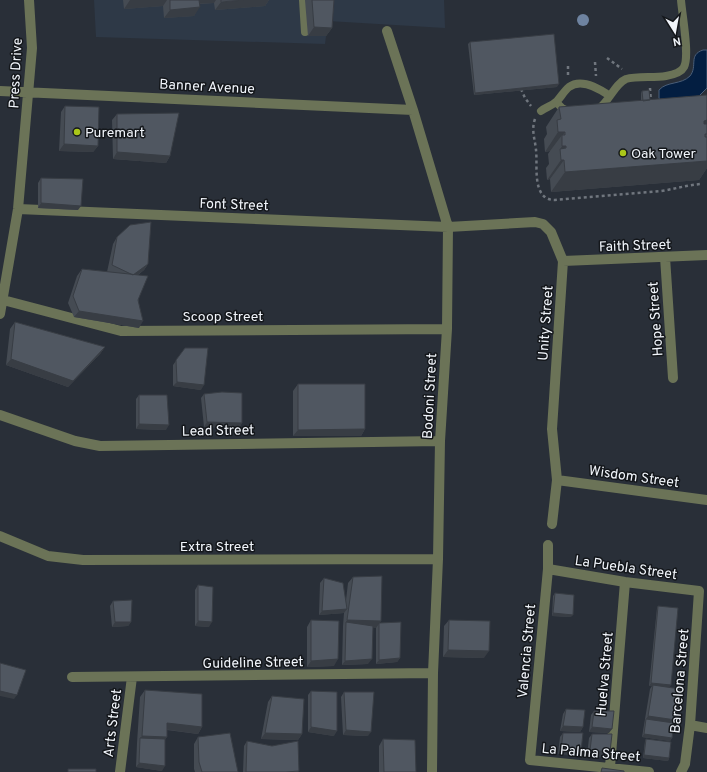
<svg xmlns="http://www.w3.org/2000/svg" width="707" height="772" font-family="Overpass,sans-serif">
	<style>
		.built { fill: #2e3947 }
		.water { fill: #031e41; stroke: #4a5e79 }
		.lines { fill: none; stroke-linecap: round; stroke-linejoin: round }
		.path { stroke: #70767e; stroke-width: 2.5; stroke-dasharray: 3 3; stroke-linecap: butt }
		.service { stroke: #6b7357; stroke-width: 8 }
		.minor { stroke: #6b7357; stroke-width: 10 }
		.tree { fill: #6e83a0 }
		.wall { fill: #454b53 }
		.shaded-wall { fill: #383d44 }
		.building { fill: #505761; stroke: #383d44 }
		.poi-dot { fill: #aac719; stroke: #14171b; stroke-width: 1.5 }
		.labels { text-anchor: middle; stroke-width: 3; stroke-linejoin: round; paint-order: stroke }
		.street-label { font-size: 14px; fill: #f1f5fb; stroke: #14171b }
		.poi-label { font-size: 14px; fill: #f1f5fb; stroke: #14171b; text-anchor: start }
	</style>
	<rect width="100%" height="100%" fill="#292f38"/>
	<path class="built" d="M94,0H444L445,28L328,21L325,44L96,37Z"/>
	<path class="water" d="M703,50H707V88L697,98L661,102L659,98V90C667,81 681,85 690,76C698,66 688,55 703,50Z"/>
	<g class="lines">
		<path class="path" d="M607,58L622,69
			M595,62L596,76
			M568,75V63
			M650,88L651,103
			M521,89L525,98L531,106
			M535,119C531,130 535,139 536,150C538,165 531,200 555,200L661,191C675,189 687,185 701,184"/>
		<path class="service" d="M303,0L305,32
			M556,102L562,108L570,112
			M597,110C609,103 614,84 626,79C637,76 654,78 666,76C672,75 681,73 684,67C690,56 682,14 681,0
			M541,111C546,107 552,106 557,101C561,97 564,91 569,87C581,78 600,89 610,96"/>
		<path class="minor" d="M387,31L413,110L448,227L447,329L440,441L438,559L433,673L432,772
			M0,91L413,110
			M18,209L448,227L535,222L543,224L551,232L563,261L552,429L557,480L552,524
			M665,257L673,378
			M563,261L707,255
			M3,300L121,331L447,329
			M0,314L18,209L32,48L29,0
			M0,415L75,441L100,446L440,441
			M557,480L707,500
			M0,536L48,556L83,560L438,559
			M548,545V569L530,760L649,772
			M548,569L625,582L699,591L690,725L685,764L681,772
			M72,677L433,673
			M690,725L707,728
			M610,767L625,582
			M120,772L132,677"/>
	</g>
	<circle class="tree" cx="583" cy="20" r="6"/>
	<path class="wall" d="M123,0H269L265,6L215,10L214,3L200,4L194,16L164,18L163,6L124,9Z
		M305,0H334L332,28L326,36H308Z
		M470,42L557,87L474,95L468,44Z
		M642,91L650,100L707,95V168L699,180L551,192L550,179L547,180L546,168L549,164L548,154L550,151L545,152L544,139L547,134L546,127L559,107L641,101V93Z
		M65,106L98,146L93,152L59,151L61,112Z
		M117,114L170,156L166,163L113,159L112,120Z
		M41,178L78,210L38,208V183Z
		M117,237L148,264L144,270L138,275L139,328L74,317L68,303L77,276L82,269L107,272L113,244Z
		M15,322L105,347L100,354L68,387L6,365L10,329Z
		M185,348L201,390L173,386V365Z
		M298,384L365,429L361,436H293V391Z
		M204,394L242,423L239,428L204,427L201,398Z
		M139,395L166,430L136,429V399Z
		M353,577L381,621L379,623L400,658L397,662L376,664V628L373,627L368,664L342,665L343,626L344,613L319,615L320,583L324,578L346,600L348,583Z
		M198,585L209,627L195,626V590Z
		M555,593L571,617L552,616L553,596Z
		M113,601L131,622L128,626L112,627L110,606Z
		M658,606L669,687L676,720L674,723L672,738L670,741L642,737L650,689L652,686H649L657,608Z
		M311,620L334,666L307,667V627Z
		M449,620L484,658L443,657L444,626Z
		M145,690L202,727L198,734L167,730V737L165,739L162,771L136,767L137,743L140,697Z
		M311,691L334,736L308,732V695Z
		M344,692L368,736L343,735L341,697Z
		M272,696L302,734L298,740L261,739L268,702Z
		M566,709L583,727L580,732L560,731L563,714Z
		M594,711L609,733L589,732L591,715Z
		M563,733L578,755L558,754L560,737Z
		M592,734L610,752L607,757L587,755L589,738Z
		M198,737L238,772H195L194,769V744Z
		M383,739L416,772H379V746Z
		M646,739L669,758L668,761L643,758L645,741Z
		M247,741L299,772H243L244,746Z"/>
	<path class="shaded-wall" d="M130,0H167L163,6L124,9Z
		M196,0H216L214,3L193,4Z
		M244,0H269L265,6L215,10L221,2Z
		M200,7L194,16L164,18L170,10Z
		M314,27L332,28L326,36H308Z
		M559,84L557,87L474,95L475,93Z
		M707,120V127L698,139L704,121Z
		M558,132H565L562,136V135L550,151L545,152Z
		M64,144L98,146L93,152L59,151Z
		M562,146H566L560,154V150Z
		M117,152L170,156L166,163L113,159Z
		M561,160H564L550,179L547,180Z
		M707,161V168L699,180L551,192L565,172Z
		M41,203L81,206L78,210L38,208Z
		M148,264L144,270L129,281L133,275Z
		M79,311L143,321L139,328L74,317Z
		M105,347L100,354L68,387L6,365L11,359Z
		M177,382L204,385L201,390L173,386Z
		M207,422L242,423L239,428L204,427Z
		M139,424L169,425L166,430L136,429Z
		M365,429L361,436H293L298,430Z
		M347,609L344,613L319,615L322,611Z
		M553,613L573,615L571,617L552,616Z
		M347,620L381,621L376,628L346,626V622Z
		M198,621L212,622L209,627L195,626Z
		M115,622H131L128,626L112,627Z
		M448,650L489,651L484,658L443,657Z
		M400,658L397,662L376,664L379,660Z
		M338,659L334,666L307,667L311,661Z
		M372,659L368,664L342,665L345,661Z
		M651,683L671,685L669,688L649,686Z
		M0,691L17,695L14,699L0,696Z
		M648,716L676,720L672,725L646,719Z
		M167,723L202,727L198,734L163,729Z
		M563,726L583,727L580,732L560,731Z
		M311,727L337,731L334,736L308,732Z
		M592,727L612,729L609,733L589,732Z
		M346,730L371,732L368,736L343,735Z
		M265,733L302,734L298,740L261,739Z
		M644,734L672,738L670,741L642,737Z
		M142,736L167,737L162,744L140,738Z
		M561,750L581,751L578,755L558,754Z
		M590,750L610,752L607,757L587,755Z
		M644,755L669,758L668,761L643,758Z
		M139,763L165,766L162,771L136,767Z"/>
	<path class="building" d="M170,0H199L200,7L170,10Z
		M221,0H244L221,2Z
		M312,0H334L332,28L314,27Z
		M554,34L559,84L475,93L470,42Z
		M649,90L650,100L643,101L642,91Z
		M707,95V120L704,121V124H707V134H705V137H707V161L565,172L564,160H561L560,149L566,148V146H562V135H565V132H558L557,120L561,119L559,107Z
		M65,106L99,107L98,146L64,144Z
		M179,113L170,156L117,152V114Z
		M41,178L83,179L81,206L41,203Z
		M151,222L148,264L133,275L112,265L117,237L130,225Z
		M82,269L148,276L138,300L143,321L79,311L73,296Z
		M15,322L105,347L73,381L11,359Z
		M185,348H208L204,385L177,382L176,360Z
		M298,384H365V429L298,430Z
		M222,392L242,393V423L207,422L204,394Z
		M139,395H167L169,425L139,424Z
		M382,576L381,621L347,620L353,577Z
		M324,578L343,583L347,609L322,611Z
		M198,585L213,587L212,622L198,621Z
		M555,593L574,595L573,615L553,613Z
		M132,600L131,622H115L113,601Z
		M658,606L678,608L671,685L651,683Z
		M311,620L339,621L338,659L311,661Z
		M449,620L490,621L489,651L448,650Z
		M346,622L373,626L372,659L345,661Z
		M401,622L400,658L379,660V623Z
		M0,663L26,670L17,695L0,691Z
		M653,685L680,689L676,720L648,716Z
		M145,690L202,694V727L167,723V737L142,736Z
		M311,691L337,692V731L311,727Z
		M344,692H374L371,732L346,730Z
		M272,696L304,699L302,734L265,733Z
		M566,709L585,710L583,727L563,726Z
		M594,711H614L612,729L592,727Z
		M646,719L674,723L672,738L644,734Z
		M230,733L238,772H202L199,762L198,737Z
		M563,733H583L581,751L561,750Z
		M592,734H612L610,752L590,750Z
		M140,738L165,739V766L139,763Z
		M383,739L415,740L416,772H384Z
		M646,739L671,742L669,758L644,755Z
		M247,741L272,746L298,741L299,771L286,772H246Z
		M602,768L624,771V772H601Z
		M68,769H96V772H68Z"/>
	<g class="poi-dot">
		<circle cx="77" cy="132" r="4"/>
		<circle cx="623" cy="153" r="4"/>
	</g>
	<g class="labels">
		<g class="street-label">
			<text transform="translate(15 73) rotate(-87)" y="5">Press Drive</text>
			<text transform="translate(207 86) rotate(3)" y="5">Banner Avenue</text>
			<text transform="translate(234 204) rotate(2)" y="5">Font Street</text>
			<text transform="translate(635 245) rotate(-2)" y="5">Faith Street</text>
			<text x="223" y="321">Scoop Street</text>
			<text transform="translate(655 319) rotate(-94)" y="5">Hope Street</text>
			<text transform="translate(545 323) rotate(-86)" y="5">Unity Street</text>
			<text transform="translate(429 396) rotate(-87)" y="5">Bodoni Street</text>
			<text transform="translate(218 430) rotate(-1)" y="5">Lead Street</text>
			<text transform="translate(634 476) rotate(8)" y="5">Wisdom Street</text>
			<text x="217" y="551">Extra Street</text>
			<text transform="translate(626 567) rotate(8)" y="5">La Puebla Street</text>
			<text transform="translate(526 651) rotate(-85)" y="5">Valencia Street</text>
			<text transform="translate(253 662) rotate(-1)" y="5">Guideline Street</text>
			<text transform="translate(604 674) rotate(-85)" y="5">Huelva Street</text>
			<text transform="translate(679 681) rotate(-85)" y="5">Barcelona Street</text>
			<text transform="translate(112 723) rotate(-83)" y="5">Arts Street</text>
			<text transform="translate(591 752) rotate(5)" y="5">La Palma Street</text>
		</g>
		<g class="poi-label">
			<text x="85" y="137">Puremart</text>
			<text x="631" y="158">Oak Tower</text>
		</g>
	</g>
	<g transform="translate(675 32) rotate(169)" stroke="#14171b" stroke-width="3" paint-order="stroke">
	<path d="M0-3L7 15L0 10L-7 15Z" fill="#f1f5fb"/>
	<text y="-6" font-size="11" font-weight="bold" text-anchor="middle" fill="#f1f5fb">N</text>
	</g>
</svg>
